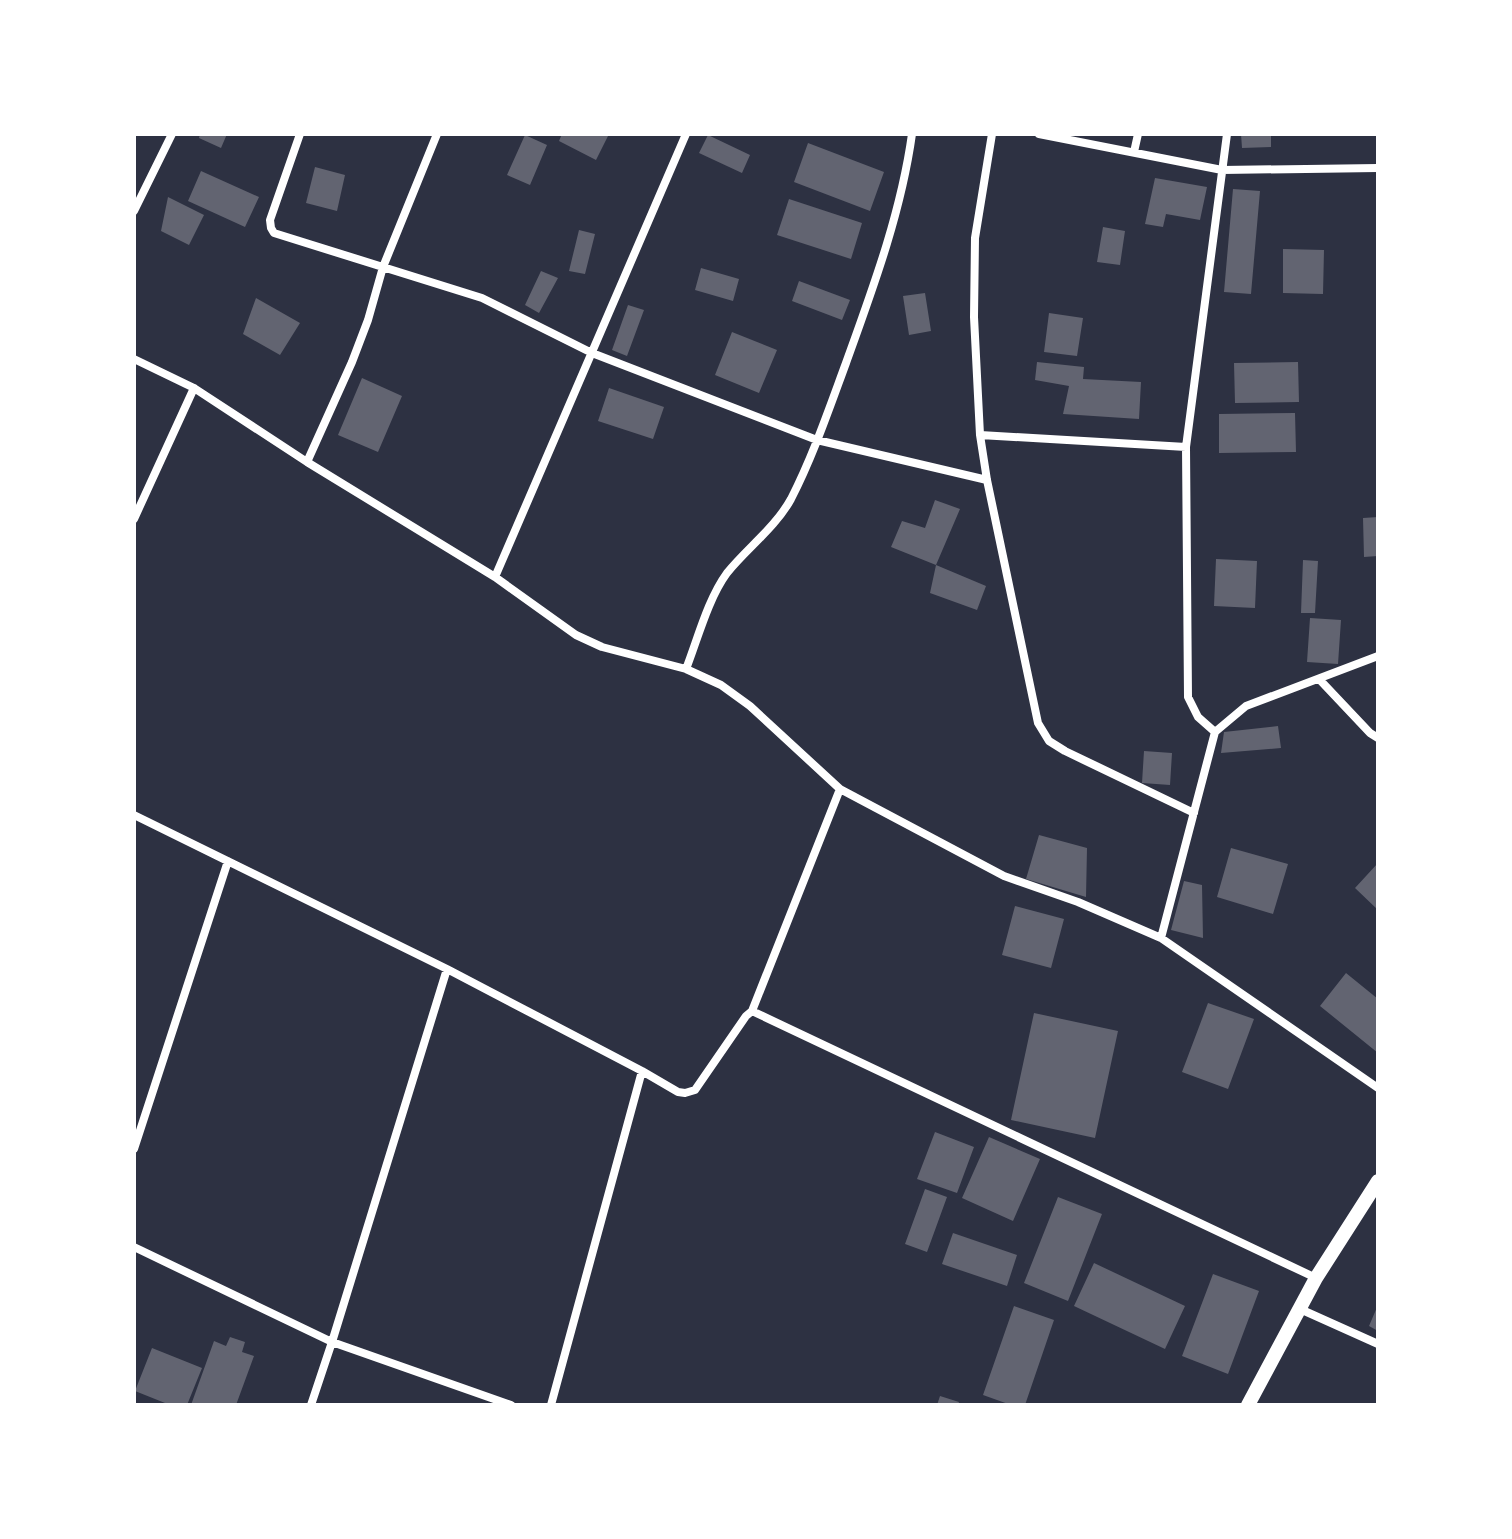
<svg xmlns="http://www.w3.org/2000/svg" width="1512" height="1539" font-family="'PT Sans Narrow',sans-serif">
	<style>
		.building { fill: #626471 }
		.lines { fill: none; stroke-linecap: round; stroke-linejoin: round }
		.minor { stroke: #fff; stroke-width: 8 }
		.tertiary { stroke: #fff; stroke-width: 14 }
	</style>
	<rect width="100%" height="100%" fill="#2d3142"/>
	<path class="building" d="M200,134H227L221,148L199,138Z
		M562,134H609L596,160L559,141Z
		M1241,134H1271V147L1242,148Z
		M525,135L547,145L530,185L507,175Z
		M708,135L750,155L742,173L699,153Z
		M808,143L884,172L870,211L794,182Z
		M315,167L345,175L337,211L306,203Z
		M201,171L259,197L245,227L188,201Z
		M1155,178L1207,187L1200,220L1166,214L1163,227L1145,224Z
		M1233,189L1260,191L1251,294L1224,292Z
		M168,197L204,215L189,245L161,231Z
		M789,199L862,223L851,259L777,235Z
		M1103,227L1125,231L1120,265L1097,262Z
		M579,230L595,234L585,274L569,271Z
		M1283,249L1324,250L1323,294L1283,293Z
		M701,268L739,279L733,301L695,290Z
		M541,271L558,278L539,313L525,305Z
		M799,281L850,300L842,320L792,301Z
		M925,293L931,331L909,335L903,296Z
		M256,298L300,323L280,355L243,334Z
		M628,305L644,310L627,356L612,350Z
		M1049,313L1083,318L1077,356L1044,352Z
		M732,332L777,350L759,393L715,375Z
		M1037,362L1084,367L1083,379L1141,382L1139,419L1063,414L1069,386L1035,380Z
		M1298,362L1299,402L1235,403L1234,363Z
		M362,378L402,396L378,452L338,435Z
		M609,388L664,407L653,439L598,421Z
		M1295,413L1296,452L1219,453V414Z
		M935,500L960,509L936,565L986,586L977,610L930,593L936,565L891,547L902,521L925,528Z
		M1378,517V556L1364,557L1363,518Z
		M1216,559L1257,561L1255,608L1214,606Z
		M1303,560L1318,561L1315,613H1301Z
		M1310,618L1341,620L1338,664L1307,662Z
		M1278,726L1281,748L1221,753L1224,732Z
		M1144,751L1172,753L1170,785L1142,783Z
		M1039,835L1087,848L1086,897L1026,879Z
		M1231,848L1288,864L1273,914L1217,897Z
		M1378,863V910L1355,888Z
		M1184,881L1202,885L1203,938L1171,930Z
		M1015,906L1064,919L1051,968L1002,955Z
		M1346,973L1378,999V1053L1320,1006Z
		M1208,1003L1254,1019L1228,1089L1182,1072Z
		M1034,1013L1118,1031L1095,1138L1011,1120Z
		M935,1132L974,1147L957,1193L917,1179Z
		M989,1137L1040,1159L1013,1221L962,1198Z
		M925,1189L947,1197L927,1252L905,1244Z
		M1058,1197L1102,1214L1068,1301L1024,1283Z
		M953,1233L1017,1255L1007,1286L942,1264Z
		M1094,1263L1185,1306L1165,1349L1074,1306Z
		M1213,1274L1259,1291L1228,1374L1182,1356Z
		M1378,1305V1331L1369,1326Z
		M1014,1306L1054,1320L1025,1405H1011L983,1395Z
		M230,1337L245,1342L242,1352L254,1356L236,1405H191L214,1341L226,1346Z
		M152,1348L202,1368L187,1405H170L135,1391Z
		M940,1396L959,1402L958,1405H937Z"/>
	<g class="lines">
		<path class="minor" d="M300,134L270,220L271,228L274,233L482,298L592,353L817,440L987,480
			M992,134L975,238L974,317L980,435L987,480L1038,723L1049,741L1065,751L1194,813
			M1039,134L1222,170L1378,168
			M1134,152L1138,134
			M134,211L172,134
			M134,359L194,388L307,462L495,577L576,635L602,647L686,669L721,685L750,706L840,789L1004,876L1078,902L1161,938L1378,1088
			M980,435L1186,447
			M307,462L352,362L368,320L383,267L437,134
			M134,519L194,388
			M495,577L686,134
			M686,669C698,638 708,599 727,573C747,548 775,528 791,499C813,456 829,409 846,363C873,288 901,213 912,134
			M1319,679L1370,733L1378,738
			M1215,732L1198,717L1188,697L1186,447L1227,134
			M134,815L447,969L642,1071L678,1092L685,1093L695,1090L746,1016L752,1011L1316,1278
			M1161,938L1215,732L1246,706L1378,656
			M752,1011L840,789
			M134,1149L228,861
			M134,1247L332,1342L511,1405
			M1300,1309L1378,1344
			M311,1405L332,1342L447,969
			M551,1405L642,1071"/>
		<path class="tertiary" d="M1248,1405L1316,1278L1378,1181"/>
	</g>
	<rect width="1512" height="1539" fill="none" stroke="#ffffff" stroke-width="272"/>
</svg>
